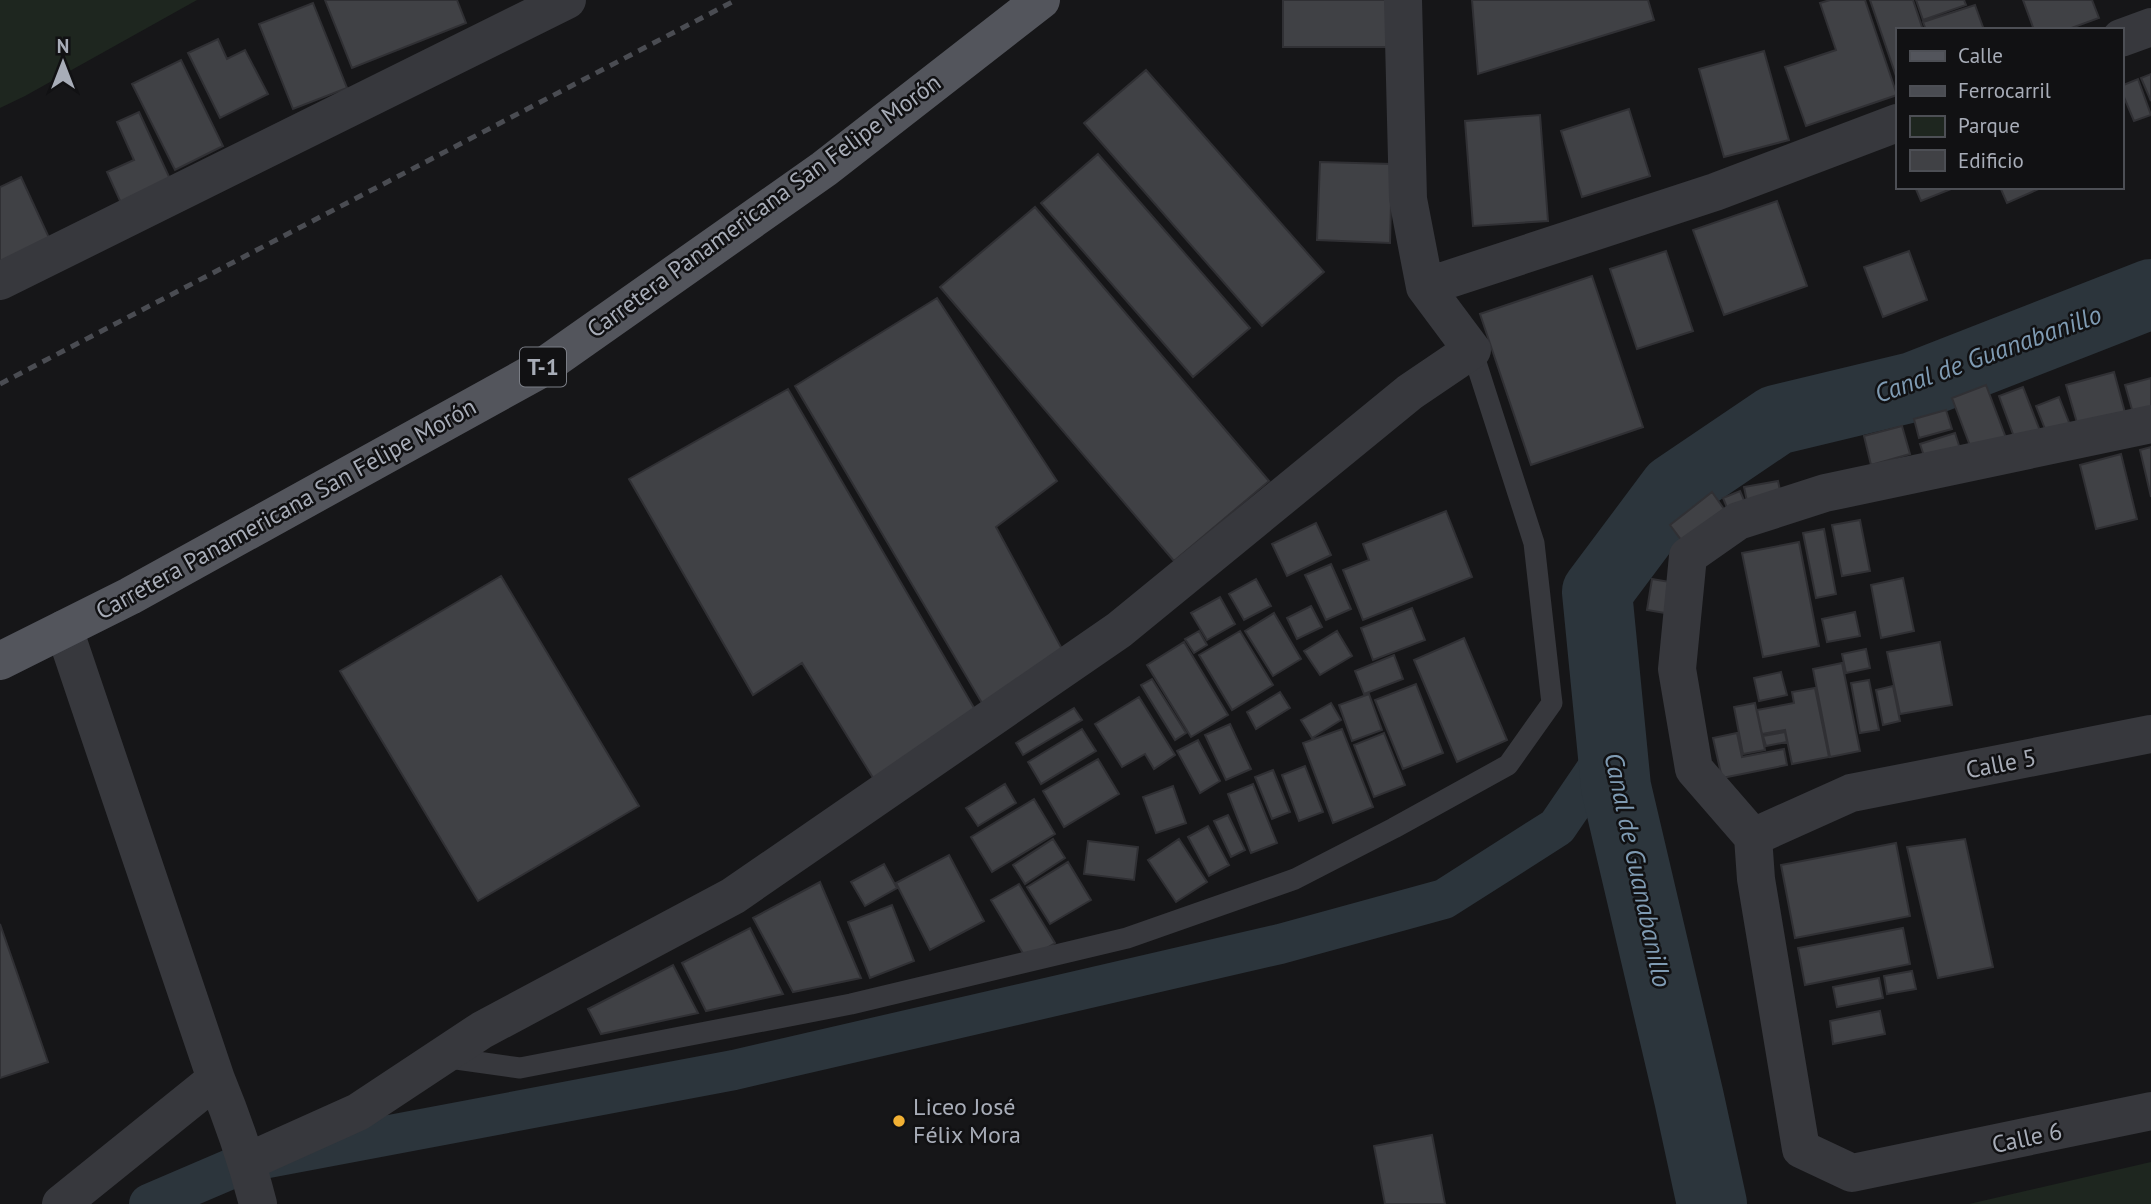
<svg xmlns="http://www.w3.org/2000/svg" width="2151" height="1204" font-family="'PT Sans',sans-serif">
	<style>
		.green { fill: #1e261f }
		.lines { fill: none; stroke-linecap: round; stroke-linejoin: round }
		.canal { stroke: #2c353c; stroke-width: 40 }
		.river { stroke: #2c353c; stroke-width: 70 }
		.building { fill: #404145; stroke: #303034; stroke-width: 2 }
		.service { stroke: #37383d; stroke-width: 21 }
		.minor { stroke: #37383d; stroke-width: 38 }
		.primary { stroke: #53555c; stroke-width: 38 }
		.rail { stroke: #4a4c52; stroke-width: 5; stroke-dasharray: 9 7; stroke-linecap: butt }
		.poi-dot { fill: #f2b134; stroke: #111113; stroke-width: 2.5 }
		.labels { text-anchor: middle; stroke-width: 5; stroke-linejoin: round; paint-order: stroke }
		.shield { fill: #111113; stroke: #7b7e86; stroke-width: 2 }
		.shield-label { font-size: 23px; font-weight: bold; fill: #a8adb8 }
		.street-label { font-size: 24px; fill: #a8adb8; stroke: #111113 }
		.poi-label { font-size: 24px; fill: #a8adb8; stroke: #111113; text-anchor: start }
		.water-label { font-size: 26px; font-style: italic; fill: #7f9bb3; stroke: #111113 }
	</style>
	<rect width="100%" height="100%" fill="#161618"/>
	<path class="green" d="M0,0H197L25,96L0,108Z
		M2151,1162V1204H1969Z"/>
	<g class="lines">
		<path class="canal" d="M149,1204L247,1162L734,1070L1280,944L1444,899L1557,827L1613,745"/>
		<path class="river" d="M1712,1204L1689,1098L1616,787L1597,592L1674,489L1776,420L1913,387L2151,294"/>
	</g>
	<path class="building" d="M325,0H457L466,23L352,68Z
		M1283,0H1396V47H1283Z
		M1472,0H1648L1654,20L1478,74Z
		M1830,0H1865L1897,95L1806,126L1785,67L1836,50L1820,3Z
		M1870,0H1913L1923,30H1897V79Z
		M1916,0H1964L1966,5L1923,20Z
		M2023,0H2092L2099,18L2066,30H2034Z
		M313,3L347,88L293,109L259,24Z
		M1975,5L1984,30H1926L1923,22Z
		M218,39L227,59L245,50L268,94L220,118L188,53Z
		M1764,51L1789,140L1724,157L1699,69Z
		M181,60L223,146L175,170L132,84Z
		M1146,70L1324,272L1262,326L1084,123Z
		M2151,74V101L2141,78Z
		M2138,79L2151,115L2134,121L2121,90V86Z
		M1629,109L1650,176L1582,197L1561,131Z
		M139,112L171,181L121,203L107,172L134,160L117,122Z
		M1540,115L1548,221L1473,226L1465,121Z
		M1098,154L1250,328L1193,377L1041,203Z
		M1320,162L1392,164L1390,243L1317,240Z
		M21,177L51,242L0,265V187Z
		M1915,187H1956L1921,201Z
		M2000,187H2040L2041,188L2007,203Z
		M1777,201L1807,286L1724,315L1693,230Z
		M1035,207L1269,481L1174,561L940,287Z
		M1666,251L1693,331L1637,349L1610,269Z
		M1909,251L1927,300L1883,317L1864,267Z
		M1592,276L1643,427L1531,465L1480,314Z
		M937,298L1057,481L996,527L1075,673L992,720L795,386Z
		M2114,372L2127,420L2080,433L2066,385Z
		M2151,378V408L2133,413L2125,385Z
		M1986,385L2009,446L1975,459L1952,398Z
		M2023,387L2042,436L2017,445L1999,396Z
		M788,389L984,725L883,794L802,663L753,695L629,479Z
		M2059,397L2070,425L2047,434L2036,406Z
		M1946,410L1952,429L1919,438L1914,419Z
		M1902,426L1910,454L1871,465L1864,436Z
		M1955,433L1963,458L1928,468L1920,444Z
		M2151,447V497L2140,450Z
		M2121,454L2137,519L2096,529L2080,465Z
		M1778,481L1783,504L1749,511L1744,487Z
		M1740,491L1747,507L1730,515L1723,498Z
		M1712,492L1724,509L1682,541L1670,525Z
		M1446,511L1472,577L1363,620L1343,570L1369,560L1363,544Z
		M1860,520L1870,571L1842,576L1832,525Z
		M1316,523L1331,555L1287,576L1272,544Z
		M1824,529L1836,594L1816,598L1803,533Z
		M1799,542L1819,646L1763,657L1742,553Z
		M1331,564L1351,609L1326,620L1305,575Z
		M501,576L639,806L478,901L340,671Z
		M1903,578L1914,631L1881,638L1871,585Z
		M1256,579L1271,606L1244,620L1229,594Z
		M1652,579L1676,583L1671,614L1647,610Z
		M1220,597L1235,624L1207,640L1191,613Z
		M1311,606L1322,627L1297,639L1287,618Z
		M1412,608L1425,640L1373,660L1361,628Z
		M1855,612L1860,636L1827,642L1822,619Z
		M1274,613L1301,659L1273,676L1245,631Z
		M1199,631L1207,645L1194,653L1185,639Z
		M1240,631L1273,685L1232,710L1199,655Z
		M1337,631L1352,656L1320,675L1304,651Z
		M1464,638L1507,740L1457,762L1414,660Z
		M1184,642L1228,715L1191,737L1147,665Z
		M1940,642L1952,705L1900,714L1887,652Z
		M1866,649L1870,668L1846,673L1842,654Z
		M1394,655L1403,679L1364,694L1355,671Z
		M1842,663L1860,751L1830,757L1813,669Z
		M1781,672L1787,695L1759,701L1754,678Z
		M1152,679L1186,733L1175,740L1141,685Z
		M1869,680L1879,730L1860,733L1851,683Z
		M1416,684L1443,753L1403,769L1375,700Z
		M1893,686L1900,721L1883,725L1876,690Z
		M1815,688L1829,757L1792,764L1785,730L1762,734L1757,710L1794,703L1792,692Z
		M1280,692L1290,708L1256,729L1247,712Z
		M1369,694L1382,730L1352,741L1339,705Z
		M1139,697L1175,755L1154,769L1145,754L1122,767L1095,724Z
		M1331,703L1341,720L1312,738L1301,720Z
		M1755,703L1765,750L1743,754L1734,707Z
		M1074,708L1082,720L1023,755L1016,743Z
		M1230,724L1251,769L1226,780L1205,735Z
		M1082,729L1096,751L1041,784L1028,762Z
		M1342,729L1373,807L1333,823L1303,743Z
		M1785,732L1787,742L1766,746L1763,736Z
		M1384,733L1405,785L1374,797L1354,745Z
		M1737,733L1742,757L1784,749L1787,765L1722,778L1713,738Z
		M1198,740L1220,781L1200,793L1177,751Z
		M1098,759L1119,794L1064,827L1043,791Z
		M1305,766L1323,812L1299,821L1282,775Z
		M1273,770L1290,812L1272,819L1255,777Z
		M1005,784L1016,803L978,826L966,808Z
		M1253,784L1277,843L1251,853L1228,794Z
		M1173,786L1186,823L1156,833L1143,797Z
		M1034,799L1055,834L992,872L971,837Z
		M1228,815L1245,850L1231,857L1214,821Z
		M1208,826L1229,865L1209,876L1188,837Z
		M1053,839L1065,858L1025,884L1013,865Z
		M1179,839L1207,882L1176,902L1148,860Z
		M1965,839L1993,967L1938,978L1907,847Z
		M1088,841L1138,847L1134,880L1084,874Z
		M1896,843L1910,916L1795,938L1781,865Z
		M949,855L984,921L930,950L896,883Z
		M1068,862L1091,900L1050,924L1027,887Z
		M884,864L897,888L865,906L851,882Z
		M820,882L861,978L793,992L753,918Z
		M1019,884L1055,943L1027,960L991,900Z
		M892,905L914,961L870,978L848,922Z
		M0,924L48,1062L0,1078Z
		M750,928L783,994L706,1011L682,963Z
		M1903,928L1910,964L1805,985L1798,948Z
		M673,965L698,1013L601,1034L588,1009Z
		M1912,971L1916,989L1887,994L1884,976Z
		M1879,978L1883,998L1837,1007L1833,987Z
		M1880,1011L1885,1034L1833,1044L1830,1021Z
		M1432,1135L1445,1204H1385L1374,1146Z"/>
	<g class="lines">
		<path class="service" d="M442,1057L520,1068L851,1004L1127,938L1295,879L1394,828L1508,765L1552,703L1551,695L1534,543L1472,350"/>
		<path class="minor" d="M2121,38L2151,27
			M0,281L567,0
			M1425,287L1715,192L1897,123
			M64,629L216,1079C233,1120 247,1161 258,1204
			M2151,734L1851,793L1753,837L1756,879L1801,1149L1852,1173L2151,1111
			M1753,837L1694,769L1677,669L1688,556L1738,521L1825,493L2151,424
			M247,1162L358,1112L482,1030L733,896L1119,630L1410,392L1472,350L1425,287L1408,199L1403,0
			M61,1204L216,1079"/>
		<path class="primary" d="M0,661L130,596L537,371L824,169L1041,0"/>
		<path class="rail" d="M0,384L736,0"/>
	</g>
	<circle class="poi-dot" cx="899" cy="1121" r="7"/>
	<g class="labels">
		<rect class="shield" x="520" y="347.5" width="46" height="39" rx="5"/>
		<g class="shield-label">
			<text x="543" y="375">T-1</text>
		</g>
		<g class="street-label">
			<text transform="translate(764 206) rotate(-36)" y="8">Carretera Panamericana San Felipe Morón</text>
			<text transform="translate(286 509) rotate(-29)" y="8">Carretera Panamericana San Felipe Morón</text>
			<text transform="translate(2001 764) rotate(-11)" y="8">Calle 5</text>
			<text transform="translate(2027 1138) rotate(-12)" y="8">Calle 6</text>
		</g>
		<g class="poi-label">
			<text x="913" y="1115">Liceo José<tspan x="913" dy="28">Félix Mora</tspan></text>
		</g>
		<g class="water-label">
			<text transform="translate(1988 354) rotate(-20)" y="9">Canal de Guanabanillo</text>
			<text transform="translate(1638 870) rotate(78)" y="9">Canal de Guanabanillo</text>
		</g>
	</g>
	<rect x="1896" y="28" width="228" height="161" fill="#111113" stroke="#4d4f55" stroke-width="2"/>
	<rect x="1910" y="51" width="35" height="10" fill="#53555c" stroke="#4d4f55" stroke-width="2"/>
	<text x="1958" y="63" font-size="21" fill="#a8adb8">Calle</text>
	<rect x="1910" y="86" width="35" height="10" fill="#4a4c52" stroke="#4d4f55" stroke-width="2"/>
	<text x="1958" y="98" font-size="21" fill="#a8adb8">Ferrocarril</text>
	<rect x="1910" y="116" width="35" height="21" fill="#1e261f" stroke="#4d4f55" stroke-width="2"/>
	<text x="1958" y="133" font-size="21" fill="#a8adb8">Parque</text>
	<rect x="1910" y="150" width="35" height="21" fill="#404145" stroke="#4d4f55" stroke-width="2"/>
	<text x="1958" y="168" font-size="21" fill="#a8adb8">Edificio</text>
	<g transform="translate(63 63)" stroke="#111113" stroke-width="5" paint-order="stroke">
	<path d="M0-5L12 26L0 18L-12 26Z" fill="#a8adb8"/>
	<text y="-10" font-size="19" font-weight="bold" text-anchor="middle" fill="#a8adb8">N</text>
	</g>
</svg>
